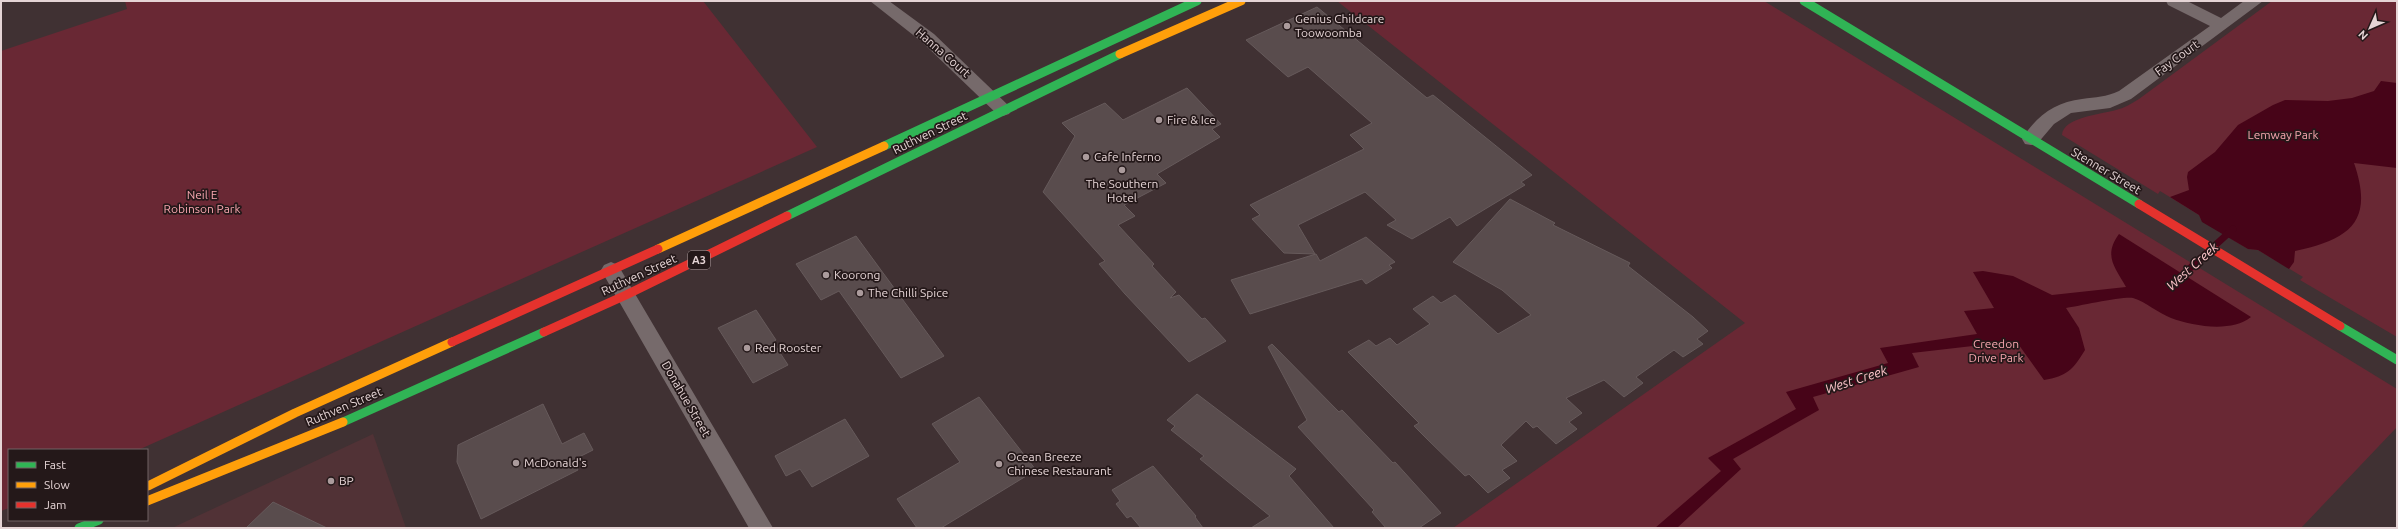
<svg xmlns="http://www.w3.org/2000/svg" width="2398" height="529" font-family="Ubuntu,sans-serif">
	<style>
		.built { fill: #513236 }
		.green { fill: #692834 }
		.water { fill: #470418 }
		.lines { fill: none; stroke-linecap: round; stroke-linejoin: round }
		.stream { stroke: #470418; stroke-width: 7 }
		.building { fill: #594c4d; stroke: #665a5b }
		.street { fill: #766a6b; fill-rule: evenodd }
		.fast { stroke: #30b455; stroke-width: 9 }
		.slow { stroke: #ff9f0a; stroke-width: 9 }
		.jam { stroke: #e5322d; stroke-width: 9 }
		.poi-dot { fill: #ab9b9c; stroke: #241819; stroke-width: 1.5 }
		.labels { text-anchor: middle; stroke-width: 3.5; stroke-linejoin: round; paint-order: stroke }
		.shield { fill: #241819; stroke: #ab9c9d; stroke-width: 1 }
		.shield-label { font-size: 11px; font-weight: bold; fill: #e5d4d5 }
		.poi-label { font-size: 12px; fill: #e5d4d5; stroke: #241819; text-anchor: start }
		.street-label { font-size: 12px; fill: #e5d4d5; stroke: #241819 }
		.park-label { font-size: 12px; fill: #f7a6af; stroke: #241819 }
		.water-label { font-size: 13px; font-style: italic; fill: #fdc5ca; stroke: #241819 }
	</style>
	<rect width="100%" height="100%" fill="#403133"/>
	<path class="built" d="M373,434L406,528H172Z"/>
	<path class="green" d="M125,1H703L817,147L138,450H9V508L1,511V51L127,9Z
		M1337,1H1764L2397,389V427L2301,528H1453L1745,323Z
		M2272,1H2397V337L2300,280L2303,277L2258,250L2248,249L2202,221L2199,215L2160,191L2158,194L2062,135C2063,117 2103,114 2116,110C2124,108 2131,104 2139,99Z"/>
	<path class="water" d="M2381,81L2397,83V168L2354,163C2374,221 2351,239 2295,251L2294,262L2289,269L2258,250L2248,249L2202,222L2199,215L2170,197L2189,190L2187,177L2188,172L2215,152L2238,125L2273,105L2285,100L2328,101L2352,98L2374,91Z
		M2119,234L2251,317C2231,333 2193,326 2171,318C2158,313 2146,302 2133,298C2124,296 2078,306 2066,308L2079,328L2085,350C2073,370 2067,376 2044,380L2016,341L1912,353L1919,367L1813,397L1819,410L1733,459L1741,469L1677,528H1655L1721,471L1708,458L1796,409L1786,392L1888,363L1880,348L1977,334L1964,311L1994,308L1973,272L1983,271L2013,276L2052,295L2126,287C2115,267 2103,256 2119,234Z"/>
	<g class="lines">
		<path class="stream" d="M2177,280L2233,229"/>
	</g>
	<path class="building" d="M1317,7L1427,98L1433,95L1532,175L1521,182L1525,185L1457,226L1450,217L1412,239L1387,225L1396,220L1365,192L1298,225L1315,254L1284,253L1252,219L1260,215L1250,205L1364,149L1350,135L1372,123L1308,67L1288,77L1246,40Z
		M1187,88L1221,124L1212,129L1220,137L1157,174L1166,183L1124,205L1135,216L1118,225L1154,264L1152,266L1176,292L1170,298L1179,295L1202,319L1205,318L1226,341L1189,362L1125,294L1099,264L1105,261L1043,192L1075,136L1062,123L1105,103L1123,120Z
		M1510,199L1555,223L1553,225L1630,263L1628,266L1693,317L1708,331L1697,339L1703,344L1683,357L1674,350L1636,377L1643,383L1624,397L1604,380L1566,398L1582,413L1569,422L1577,429L1556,444L1537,426L1533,428L1526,421L1501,445L1517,461L1502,470L1510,478L1488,493L1469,474L1465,476L1427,439L1414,426L1419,423L1348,352L1369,340L1376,346L1390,338L1397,345L1430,324L1413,309L1433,296L1441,303L1455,295L1498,334L1531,315L1502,290L1453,262Z
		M856,236L944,356L901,378L839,291L821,300L796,264Z
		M1366,237L1395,262L1389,265L1392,268L1366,284L1362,279L1250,314L1231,280L1316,254L1320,261Z
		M756,310L776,340L773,342L788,365L753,383L718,328Z
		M1272,344L1339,412L1342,410L1393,463L1395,462L1441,513L1419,528H1386L1372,512L1374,510L1298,427L1307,420L1268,347Z
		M1197,394L1296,469L1289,476L1334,528H1251L1270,516L1200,459L1204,456L1171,430L1175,426L1167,420Z
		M979,397L1036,470L941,528H917L897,499L960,462L932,424Z
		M543,404L562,444L584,433L593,450L573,460L578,470L481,519L457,462L458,445Z
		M845,419L869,456L812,487L800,469L786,476L775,456Z
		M1153,466L1196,516L1195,517L1203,528H1141L1131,516L1127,518L1116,504L1120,501L1112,490Z
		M273,502L327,528H246Z"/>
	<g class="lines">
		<path class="street" d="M870,1H889L934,34L1009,106L1012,110L1009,114L1003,116L997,114L922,42Z
			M2166,1H2187L2221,18L2244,1H2263L2131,99L2110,108L2071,113L2054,124L2037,144L2031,145L2025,144L2022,139C2036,116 2055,102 2082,99C2096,97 2106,97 2119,91L2210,26L2168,5Z
			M611,262L618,265L773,528H749L601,270L604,265Z"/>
		<path class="fast" d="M1804,1L2139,204
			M884,146L1197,1
			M787,216L1120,54
			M2340,326L2397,360
			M343,422L544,332
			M79,528L99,520"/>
		<path class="slow" d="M1120,54L1241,1
			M658,249L884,146
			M148,486L295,413L452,342
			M147,501L343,422"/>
		<path class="jam" d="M2139,204L2340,326
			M544,332L626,295L787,216
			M452,342L658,249"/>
	</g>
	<g class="poi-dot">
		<circle cx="1287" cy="26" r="4"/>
		<circle cx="1159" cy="120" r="4"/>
		<circle cx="1086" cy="157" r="4"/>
		<circle cx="1122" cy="170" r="4"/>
		<circle cx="826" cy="275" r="4"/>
		<circle cx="860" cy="293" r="4"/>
		<circle cx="747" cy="348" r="4"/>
		<circle cx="516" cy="463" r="4"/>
		<circle cx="999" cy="464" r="4"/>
		<circle cx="331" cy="481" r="4"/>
	</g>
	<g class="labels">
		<rect class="shield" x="688" y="251" width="22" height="18" rx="3"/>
		<g class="shield-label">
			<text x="699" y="264">A3</text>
		</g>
		<g class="poi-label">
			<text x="1295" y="23">Genius Childcare<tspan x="1295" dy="14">Toowoomba</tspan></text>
			<text x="1167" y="124">Fire &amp; Ice</text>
			<text x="1094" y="161">Cafe Inferno</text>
			<text x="1122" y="188" text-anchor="middle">The Southern<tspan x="1122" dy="14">Hotel</tspan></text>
			<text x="834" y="279">Koorong</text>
			<text x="868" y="297">The Chilli Spice</text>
			<text x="755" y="352">Red Rooster</text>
			<text x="1007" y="461">Ocean Breeze<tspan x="1007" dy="14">Chinese Restaurant</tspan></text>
			<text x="524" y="467">McDonald's</text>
			<text x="339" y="485">BP</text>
		</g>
		<g class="street-label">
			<text transform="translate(943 53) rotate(41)" y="4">Hanna Court</text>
			<text transform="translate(2177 58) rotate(-36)" y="4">Fay Court</text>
			<text transform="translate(930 133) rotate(-26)" y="4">Ruthven Street</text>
			<text transform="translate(2106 171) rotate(31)" y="4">Stenner Street</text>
			<text transform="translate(639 275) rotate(-25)" y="4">Ruthven Street</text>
			<text transform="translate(686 399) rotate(60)" y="4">Donahue Street</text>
			<text transform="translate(344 407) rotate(-23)" y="4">Ruthven Street</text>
		</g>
		<g class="park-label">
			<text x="2283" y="139">Lemway Park</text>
			<text x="202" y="199">Neil E<tspan x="202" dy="14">Robinson Park</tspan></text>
			<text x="1996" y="348">Creedon<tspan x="1996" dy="14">Drive Park</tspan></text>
		</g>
		<g class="water-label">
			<text transform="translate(2192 266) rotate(-42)" y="5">West Creek</text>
			<text transform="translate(1856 379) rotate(-18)" y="5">West Creek</text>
		</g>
	</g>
	<rect width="2398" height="529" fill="none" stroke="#e5d4d5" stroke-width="4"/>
	<rect x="8" y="449" width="140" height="72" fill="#241819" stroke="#716364"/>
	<rect x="16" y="462" width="20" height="6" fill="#30b455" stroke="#716364"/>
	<text x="44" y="469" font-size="12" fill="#e5d4d5">Fast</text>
	<rect x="16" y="482" width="20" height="6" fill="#ff9f0a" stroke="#716364"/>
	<text x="44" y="489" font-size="12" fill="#e5d4d5">Slow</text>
	<rect x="16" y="502" width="20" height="6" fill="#e5322d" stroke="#716364"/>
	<text x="44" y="509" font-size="12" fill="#e5d4d5">Jam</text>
	<g transform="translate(2370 28) rotate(225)" stroke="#241819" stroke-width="3" paint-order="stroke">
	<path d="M0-3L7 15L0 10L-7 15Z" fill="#e5d4d5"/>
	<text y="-6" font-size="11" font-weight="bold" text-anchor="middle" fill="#e5d4d5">N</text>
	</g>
</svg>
